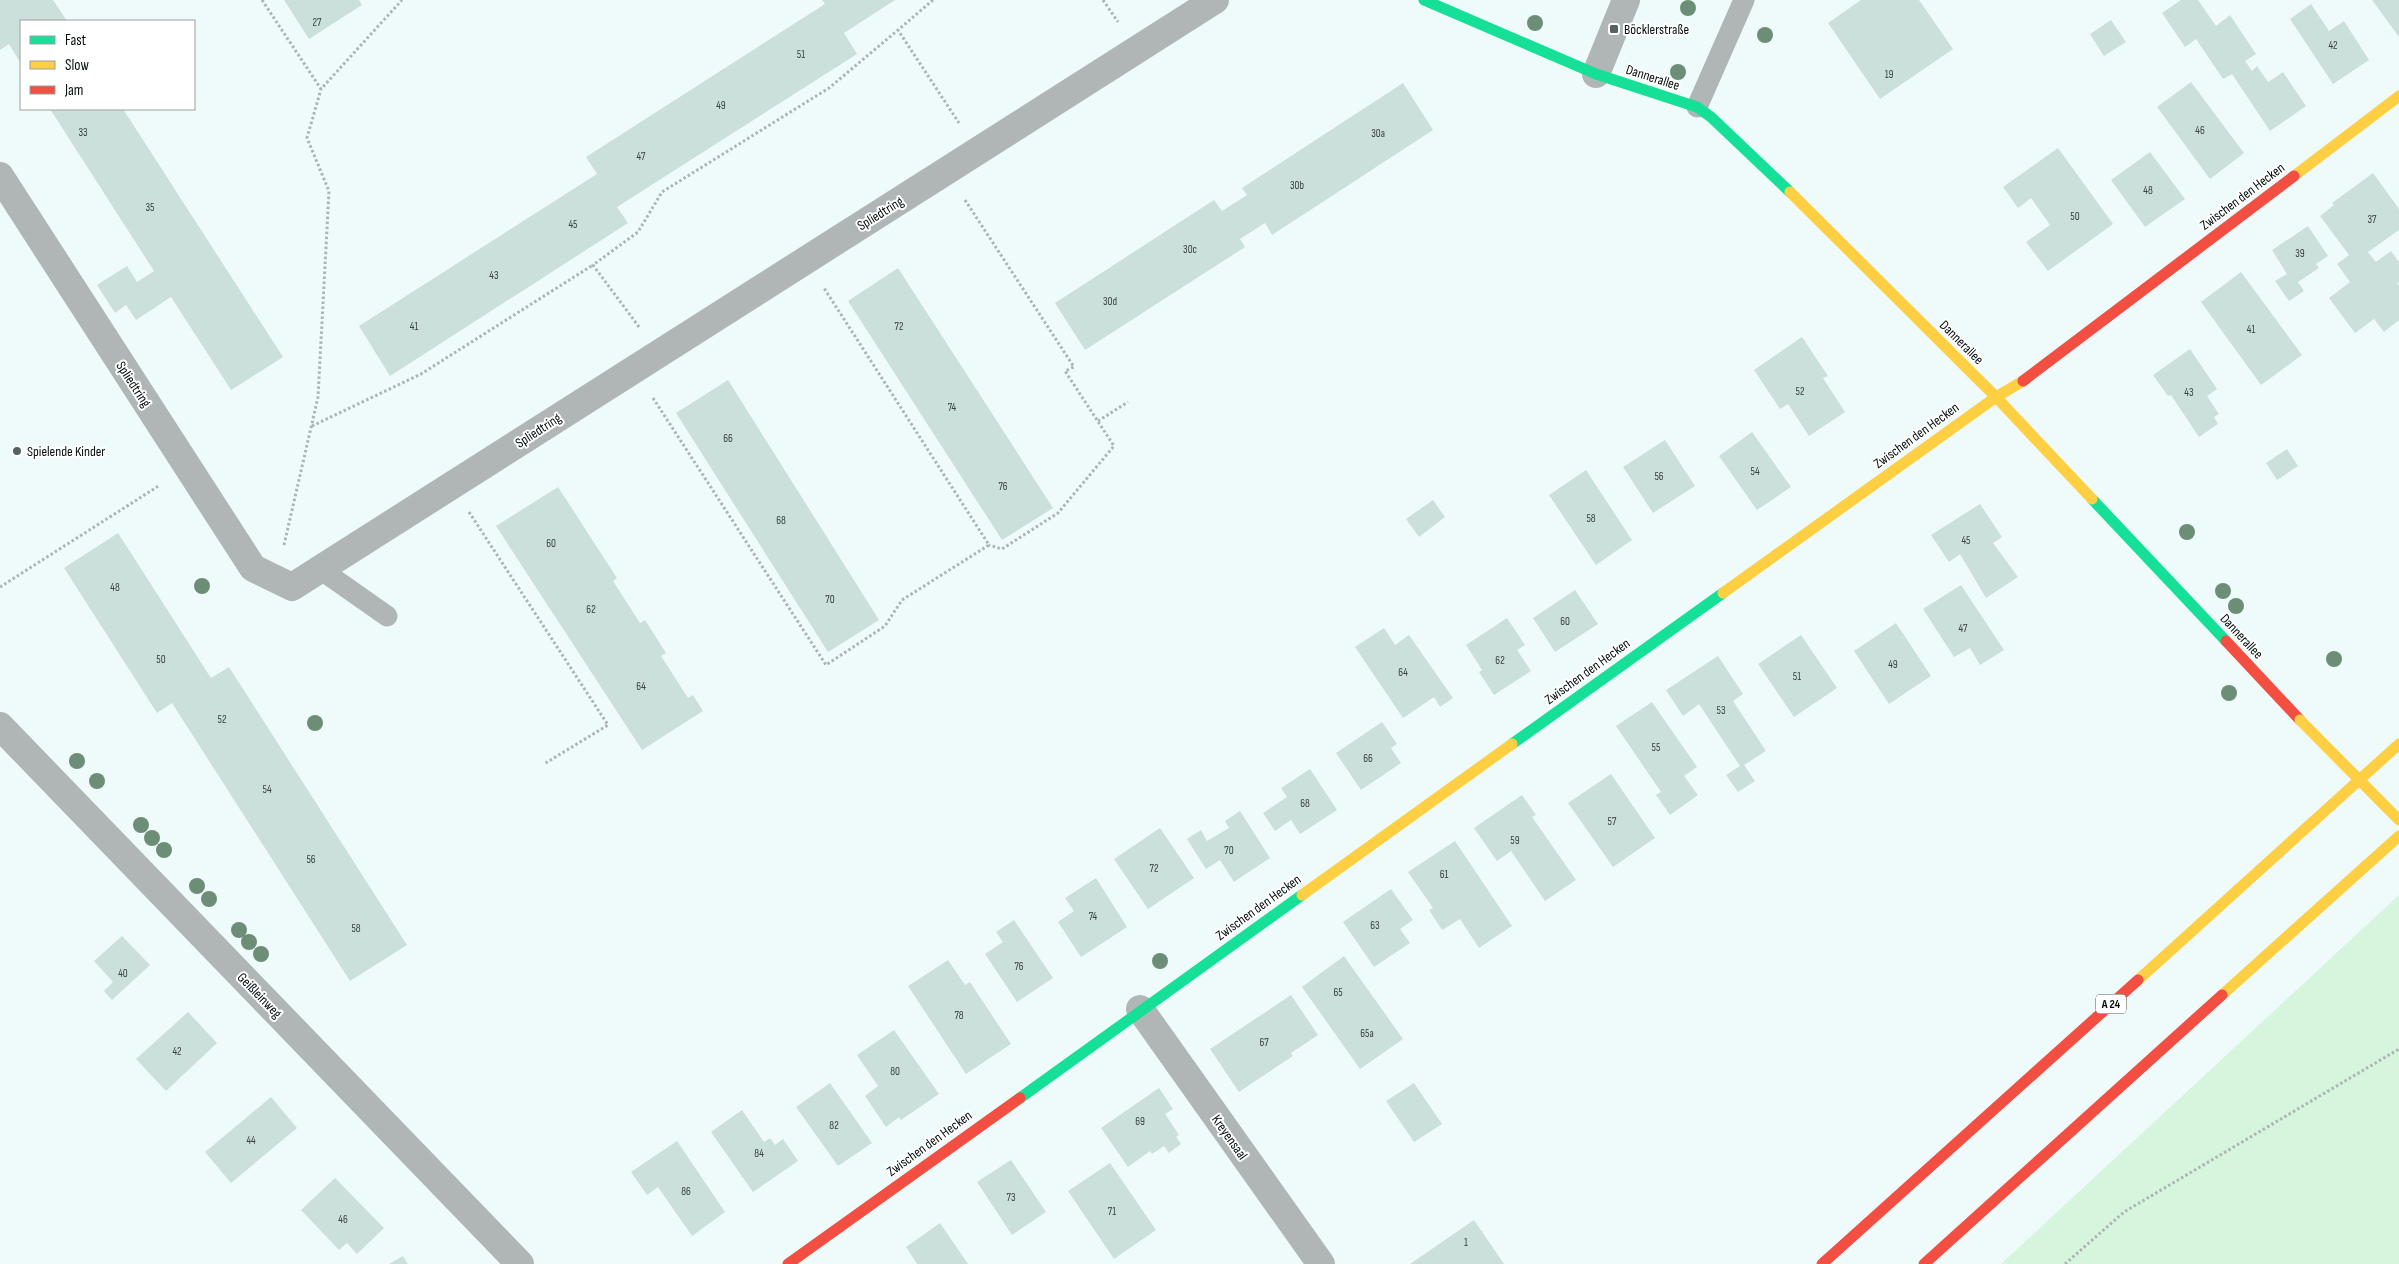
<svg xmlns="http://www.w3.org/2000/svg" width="2399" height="1264" font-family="'Sofia Sans Condensed',sans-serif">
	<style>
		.green { fill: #d6f5dd }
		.building { fill: #cce0db }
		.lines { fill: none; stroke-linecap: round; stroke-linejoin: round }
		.path { stroke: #aeb3b3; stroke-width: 3; stroke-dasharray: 2.5 2.5; stroke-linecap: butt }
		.lane { stroke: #b0b5b6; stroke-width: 21 }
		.street { stroke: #b0b5b6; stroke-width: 28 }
		.fast { stroke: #16e098; stroke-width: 11 }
		.slow { stroke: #ffcf43; stroke-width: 11 }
		.jam { stroke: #f24e42; stroke-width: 11 }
		.slow-bridge { stroke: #ffcf43; stroke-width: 11 }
		.tree { fill: #6c8e76 }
		.poi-dot { fill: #586161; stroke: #fff; stroke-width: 2 }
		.labels { text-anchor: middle; stroke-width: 4; stroke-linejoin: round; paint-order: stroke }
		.number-label { font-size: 11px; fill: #384241 }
		.shield { fill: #fff; stroke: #515656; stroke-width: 1 }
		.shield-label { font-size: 12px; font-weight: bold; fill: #060e0e }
		.poi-label { font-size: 14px; fill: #060e0e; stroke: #fff; text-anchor: start }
		.street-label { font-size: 14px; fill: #060e0e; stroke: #fff }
	</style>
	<rect width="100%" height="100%" fill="#effafa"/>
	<path class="green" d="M2399,895V1264H2001Z"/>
	<path class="building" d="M0,0H53L67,21H21V64L9,44L0,50Z
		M284,0H359L362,5L309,39Z
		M822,0H895L844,33L857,54L617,207L628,223L390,376L359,326L597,174L586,157L825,4Z
		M1861,0H1919L1953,49L1880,99L1828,23Z
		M2181,0H2198L2216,26L2230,15L2256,54L2245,61L2252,71L2257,66L2268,82L2283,72L2306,106L2270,131L2232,74L2223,79L2196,39L2185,47L2162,13Z
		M2372,0H2399V37Z
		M2311,4L2329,31L2344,21L2369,60L2333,84L2290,19Z
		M2111,20L2126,42L2104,56L2090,34Z
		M2191,82L2244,153L2210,179L2157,107Z
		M1403,83L1433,130L1272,235L1265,223L1240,239L1245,247L1085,350L1055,303L1214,200L1222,211L1247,195L1242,188Z
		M50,109H123L283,357L231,390L171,297L136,320L126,305L115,313L97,285L127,266L137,282L154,271Z
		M2058,148L2113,224L2048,271L2026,242L2050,225L2031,198L2018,208L2003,187Z
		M2150,152L2185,199L2145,227L2111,180Z
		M2373,173L2399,209V230L2368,252L2376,262L2391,251L2399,262V282L2397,283L2399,286V320L2384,332L2374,319L2355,333L2329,298L2350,282L2337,264L2349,255L2320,216L2334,205L2332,203Z
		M2308,226L2328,256L2316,264L2319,268L2298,282L2304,291L2289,301L2275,281L2287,274L2272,250Z
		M898,268L1053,508L1002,540L848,301Z
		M2241,272L2302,355L2261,385L2201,302Z
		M1802,337L1828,376L1823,378L1845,412L1809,436L1788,404L1780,409L1754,370Z
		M2190,349L2217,389L2207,396L2219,414L2214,417L2218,424L2199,437L2171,395L2168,396L2153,375Z
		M728,380L879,620L828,652L676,413Z
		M1752,432L1791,487L1757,510L1719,456Z
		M1665,440L1695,486L1653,513L1623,467Z
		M2287,449L2298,466L2277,480L2266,463Z
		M1586,470L1632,540L1596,565L1549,495Z
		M558,487L617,578L613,581L640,623L645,620L666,653L661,656L688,698L693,695L703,711L642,750L496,526Z
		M1433,500L1445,517L1419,537L1406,519Z
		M1980,504L2002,537L1993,543L2018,577L1986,598L1960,554L1949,562L1931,535Z
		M118,533L211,678L229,667L407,945L350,981L172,703L157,713L64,568Z
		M1961,585L2004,650L1980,665L1970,648L1954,657L1923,609Z
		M1575,590L1598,624L1555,652L1533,618Z
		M1507,618L1525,645L1517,650L1531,671L1494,695L1479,672L1482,670L1466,645Z
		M1896,623L1931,676L1889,704L1854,651Z
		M1384,628L1395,645L1409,635L1453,698L1440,707L1434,697L1403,718L1355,647Z
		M1801,635L1837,688L1794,717L1758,664Z
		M1718,656L1743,694L1733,701L1766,751L1744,765L1755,781L1738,792L1726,775L1740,766L1699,704L1683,716L1666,690Z
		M1652,702L1697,767L1684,776L1698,795L1670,815L1656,795L1661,792L1616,726Z
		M1382,722L1397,744L1391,748L1401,763L1361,790L1336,753Z
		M1310,769L1337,810L1300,834L1291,820L1275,831L1263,813L1287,797L1281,788Z
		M1611,774L1655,838L1613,867L1568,803Z
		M1522,795L1536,815L1532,817L1576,880L1545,901L1511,851L1497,861L1474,828Z
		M1240,811L1270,858L1234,882L1220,860L1206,869L1187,839L1201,830L1207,841L1229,828L1225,821Z
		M1160,828L1194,878L1148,909L1114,859Z
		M1455,841L1512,926L1479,948L1460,919L1442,930L1429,910L1433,908L1408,872Z
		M1096,878L1127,927L1081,957L1058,922L1074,911L1065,898Z
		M1391,889L1413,920L1400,929L1410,943L1374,967L1343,922Z
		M1014,920L1053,978L1017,1002L985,954L1003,942L996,932Z
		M122,936L150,965L112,1000L104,991L113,982L94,961Z
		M1344,956L1403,1039L1360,1069L1302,987Z
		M948,960L965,985L970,982L1011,1044L966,1074L908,986Z
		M1291,995L1318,1035L1291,1053L1293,1056L1239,1092L1210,1049Z
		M188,1012L217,1043L166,1091L136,1059Z
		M894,1030L939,1094L901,1120L899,1117L886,1127L865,1096L878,1086L857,1055Z
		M830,1083L872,1143L838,1166L796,1107Z
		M1414,1083L1442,1124L1414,1142L1386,1101Z
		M1159,1088L1173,1109L1165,1114L1179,1135L1176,1137L1181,1144L1169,1153L1164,1146L1152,1154L1150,1151L1128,1167L1101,1128Z
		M271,1097L297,1128L231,1183L205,1152Z
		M742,1110L764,1142L770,1138L775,1145L783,1139L798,1161L753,1192L711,1132Z
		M677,1141L725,1212L692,1236L658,1187L647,1195L631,1172Z
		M1011,1160L1046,1212L1012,1235L977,1182Z
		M1110,1163L1156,1230L1114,1259L1068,1191Z
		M335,1178L384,1228L357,1254L347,1243L339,1250L301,1210Z
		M1474,1220L1504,1264H1410Z
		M940,1223L968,1264H917L906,1247Z
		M403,1256L408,1264H389Z"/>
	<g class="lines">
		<path class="path" d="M262,0L321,89L402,0
			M933,0L898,30L959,123
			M1103,0L1118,22
			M965,200L1074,367L1065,371L1114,446L1058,513L1002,549L989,545
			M639,327L593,265L638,232L662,192L829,88L898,30
			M653,398L826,665L885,626L902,600L989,545L824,288
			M1098,421L1128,402
			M312,426L421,374L593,265
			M469,512L608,725L544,764
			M284,545L318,397L329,191L307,138L321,89
			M0,587L160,485
			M2065,1264L2124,1212L2399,1049"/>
		<path class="lane" d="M1697,107L1744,0
			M320,569L387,616"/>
		<path class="street" d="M1596,74L1626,0
			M0,176L253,568L292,587L1215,0
			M0,726L520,1264
			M1140,1009L1321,1264"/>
		<path class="fast" d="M1424,0L1596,74L1697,107L1711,117L1790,192
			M2092,499L2226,641
			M1512,744L1723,593
			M1020,1098L1302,895"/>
		<path class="slow" d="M2294,176L2399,96
			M1790,192L1996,397L2092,499
			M1723,593L1996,397L2023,381
			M1302,895L1512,744
			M2138,980L2399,744
			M2222,995L2399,836"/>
		<path class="jam" d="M2023,381L2294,176
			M2226,641L2300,720
			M788,1264L1020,1098
			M1822,1264L2138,980
			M1924,1264L2222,995"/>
		<path class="slow-bridge" d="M2300,720L2399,820"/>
	</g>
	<g class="tree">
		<circle cx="1688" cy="8" r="8"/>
		<circle cx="1535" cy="23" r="8"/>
		<circle cx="1765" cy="35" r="8"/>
		<circle cx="1678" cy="72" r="8"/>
		<circle cx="2187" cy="532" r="8"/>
		<circle cx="202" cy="586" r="8"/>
		<circle cx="2223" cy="591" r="8"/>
		<circle cx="2236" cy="606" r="8"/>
		<circle cx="2334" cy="659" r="8"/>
		<circle cx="2229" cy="693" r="8"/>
		<circle cx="315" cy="723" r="8"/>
		<circle cx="77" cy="761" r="8"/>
		<circle cx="97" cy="781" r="8"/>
		<circle cx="141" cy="825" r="8"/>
		<circle cx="152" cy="838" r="8"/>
		<circle cx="164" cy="850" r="8"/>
		<circle cx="197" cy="886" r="8"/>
		<circle cx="209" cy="899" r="8"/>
		<circle cx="239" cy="930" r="8"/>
		<circle cx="249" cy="942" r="8"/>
		<circle cx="261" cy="954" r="8"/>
		<circle cx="1160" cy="961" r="8"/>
	</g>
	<g class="poi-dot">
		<rect x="1609" y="24" width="10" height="10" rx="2.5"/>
		<circle cx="17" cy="451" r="5"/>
	</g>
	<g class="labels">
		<g class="number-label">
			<text x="317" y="26">27</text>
			<text x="2333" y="49">42</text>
			<text x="801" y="58">51</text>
			<text x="1889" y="78">19</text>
			<text x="721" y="109">49</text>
			<text x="2200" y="134">46</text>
			<text x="83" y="136">33</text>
			<text x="1378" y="137">30a</text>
			<text x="641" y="160">47</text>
			<text x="1297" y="189">30b</text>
			<text x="2148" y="194">48</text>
			<text x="150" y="211">35</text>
			<text x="2075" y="220">50</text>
			<text x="2372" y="223">37</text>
			<text x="573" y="228">45</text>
			<text x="1190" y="253">30c</text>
			<text x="2300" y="257">39</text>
			<text x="494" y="279">43</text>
			<text x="1110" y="305">30d</text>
			<text x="414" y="330">41</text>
			<text x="899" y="330">72</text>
			<text x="2251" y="333">41</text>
			<text x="1800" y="395">52</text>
			<text x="2189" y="396">43</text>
			<text x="952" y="411">74</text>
			<text x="728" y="442">66</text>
			<text x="1755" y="475">54</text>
			<text x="1659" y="480">56</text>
			<text x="1003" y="490">76</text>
			<text x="1591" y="522">58</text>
			<text x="781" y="524">68</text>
			<text x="1966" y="544">45</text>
			<text x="551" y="547">60</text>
			<text x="115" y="591">48</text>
			<text x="830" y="603">70</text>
			<text x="591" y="613">62</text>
			<text x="1565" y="625">60</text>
			<text x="1963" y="632">47</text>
			<text x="161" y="663">50</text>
			<text x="1500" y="664">62</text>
			<text x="1893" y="668">49</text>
			<text x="1403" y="676">64</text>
			<text x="1797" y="680">51</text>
			<text x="641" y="690">64</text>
			<text x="1721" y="714">53</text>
			<text x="222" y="723">52</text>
			<text x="1656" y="751">55</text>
			<text x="1368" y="762">66</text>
			<text x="267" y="793">54</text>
			<text x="1305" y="807">68</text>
			<text x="1612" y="825">57</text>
			<text x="1515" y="844">59</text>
			<text x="1229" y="854">70</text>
			<text x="311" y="863">56</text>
			<text x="1154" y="872">72</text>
			<text x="1444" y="878">61</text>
			<text x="1093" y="920">74</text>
			<text x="1375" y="929">63</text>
			<text x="356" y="932">58</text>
			<text x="1019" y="970">76</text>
			<text x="123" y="977">40</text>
			<text x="1338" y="996">65</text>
			<text x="959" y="1019">78</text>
			<text x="1367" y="1037">65a</text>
			<text x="1264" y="1046">67</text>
			<text x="177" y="1055">42</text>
			<text x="895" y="1075">80</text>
			<text x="1140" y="1125">69</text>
			<text x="834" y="1129">82</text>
			<text x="251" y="1144">44</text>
			<text x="759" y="1157">84</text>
			<text x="686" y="1195">86</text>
			<text x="1011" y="1201">73</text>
			<text x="1112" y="1215">71</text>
			<text x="343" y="1223">46</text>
			<text x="1466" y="1246">1</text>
		</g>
		<rect class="shield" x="2096" y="994.5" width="30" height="19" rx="4"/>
		<g class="shield-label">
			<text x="2111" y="1008">A 24</text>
		</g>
		<g class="poi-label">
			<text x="1624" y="34">Böcklerstraße</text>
			<text x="27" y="456">Spielende Kinder</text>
		</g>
		<g class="street-label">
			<text transform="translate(1653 77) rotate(18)" y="5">Dannerallee</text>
			<text transform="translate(2242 196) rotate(-37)" y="5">Zwischen den Hecken</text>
			<text transform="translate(880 213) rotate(-32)" y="5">Spliedtring</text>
			<text transform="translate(1962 342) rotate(45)" y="5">Dannerallee</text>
			<text transform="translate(134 384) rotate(57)" y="5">Spliedtring</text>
			<text transform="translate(538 430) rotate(-33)" y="5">Spliedtring</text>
			<text transform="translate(1916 435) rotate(-36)" y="5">Zwischen den Hecken</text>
			<text transform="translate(2242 636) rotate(47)" y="5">Dannerallee</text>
			<text transform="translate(1587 671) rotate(-36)" y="5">Zwischen den Hecken</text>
			<text transform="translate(1258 907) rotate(-36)" y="5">Zwischen den Hecken</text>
			<text transform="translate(260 995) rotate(46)" y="5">Geißleinweg</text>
			<text transform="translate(1230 1137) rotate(55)" y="5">Kreyensaal</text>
			<text transform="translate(929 1143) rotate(-36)" y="5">Zwischen den Hecken</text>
		</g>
	</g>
	<rect x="20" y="20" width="175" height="90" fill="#ffffff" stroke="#9b9f9f"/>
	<rect x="30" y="36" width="25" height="8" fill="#16e098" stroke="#9b9f9f"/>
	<text x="65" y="45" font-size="15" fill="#060e0e">Fast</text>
	<rect x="30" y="61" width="25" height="8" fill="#ffcf43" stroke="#9b9f9f"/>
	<text x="65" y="70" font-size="15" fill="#060e0e">Slow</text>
	<rect x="30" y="86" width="25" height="8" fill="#f24e42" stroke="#9b9f9f"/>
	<text x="65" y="95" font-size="15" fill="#060e0e">Jam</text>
</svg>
